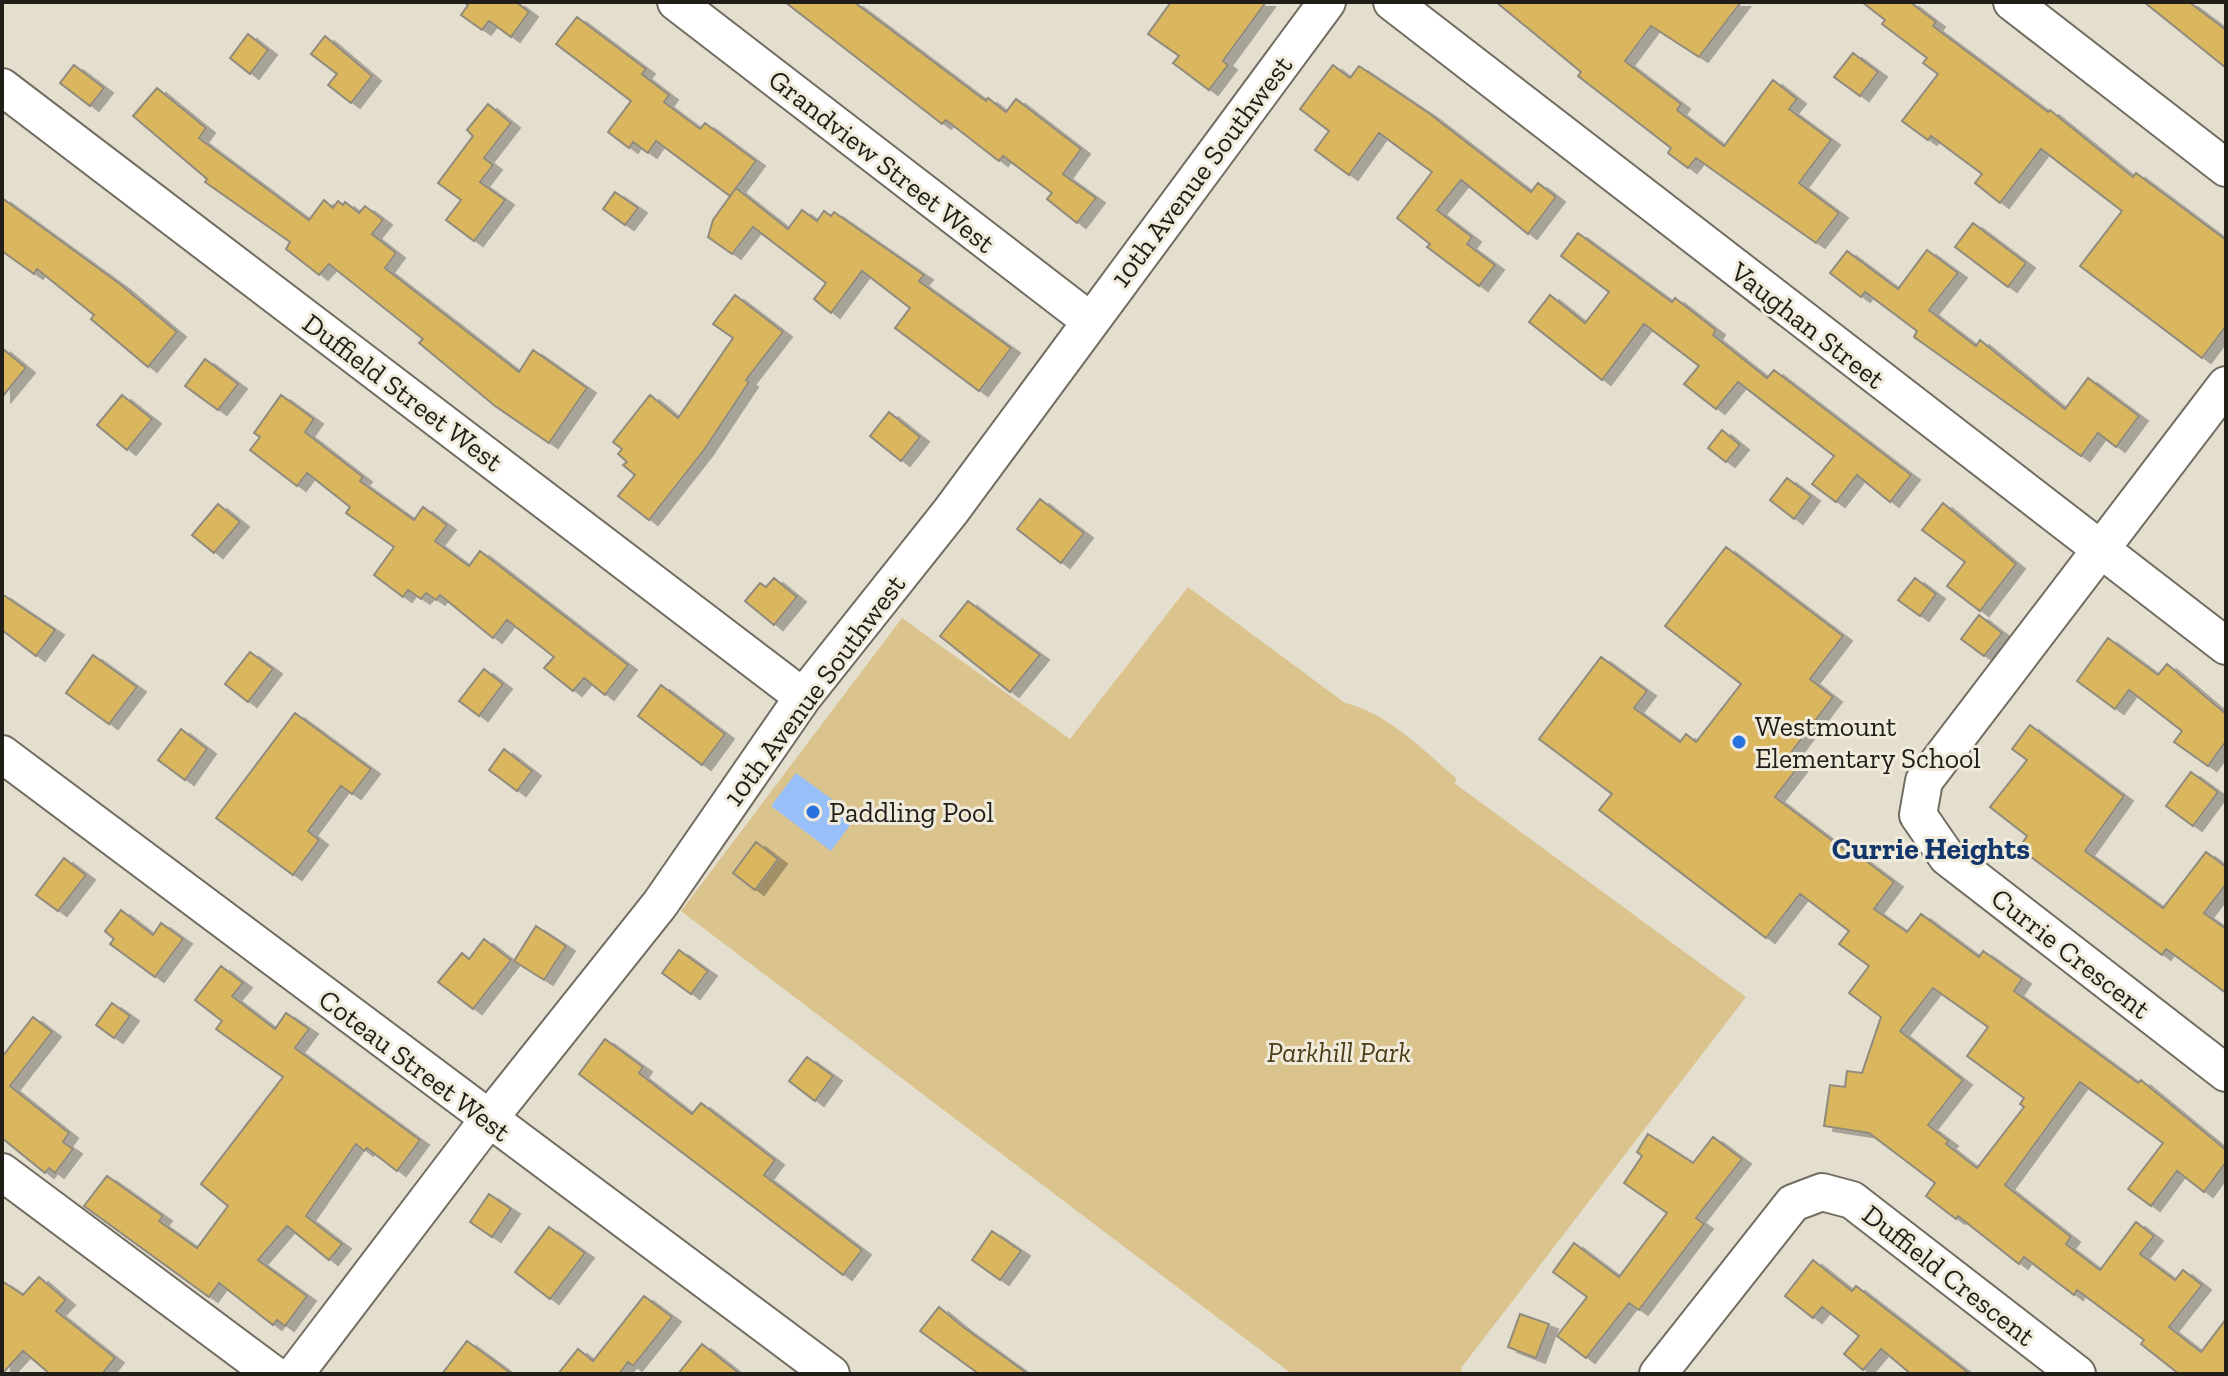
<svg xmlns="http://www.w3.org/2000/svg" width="2228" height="1376" font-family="'Zilla Slab',serif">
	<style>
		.green { fill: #dac38c }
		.water { fill: #99bff9 }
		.building { fill: #dab75f; stroke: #908b7d; stroke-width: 2; fill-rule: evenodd; filter: url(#shadow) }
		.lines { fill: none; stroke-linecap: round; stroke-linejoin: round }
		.minor-casing { stroke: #726d60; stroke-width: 40 }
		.minor { stroke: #fff; stroke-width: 36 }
		.poi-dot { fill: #2872de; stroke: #f1ebdc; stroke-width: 3 }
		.labels { text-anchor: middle; stroke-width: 6; stroke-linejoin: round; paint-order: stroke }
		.street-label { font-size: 28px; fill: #211e19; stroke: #f1ebdc }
		.poi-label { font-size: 28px; fill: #211e19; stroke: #f1ebdc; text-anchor: start }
		.park-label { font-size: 28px; font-style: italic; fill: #4b3d17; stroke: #f1ebdc }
		.neighbourhood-label { font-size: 30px; font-weight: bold; fill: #13366a; stroke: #f1ebdc }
	</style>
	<defs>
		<filter id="shadow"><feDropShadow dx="9" dy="5" stdDeviation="0" flood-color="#0004"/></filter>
	</defs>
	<rect width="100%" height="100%" fill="#e4decf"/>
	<path class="green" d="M1188,587L1345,703C1388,713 1424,751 1457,779L1454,783L1746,997L1461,1368L1462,1374H1292L681,911L902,618L1070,739Z"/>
	<path class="water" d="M796,773L856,817L831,851L771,806Z"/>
	<path class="building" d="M464,2H516L529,12L511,37L489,21L482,30L461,15L468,5Z
		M785,2H854L986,101L988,98L1006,112L1016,99L1081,149L1063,174L1096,198L1077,223L1047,199L1052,193L1003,156L999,161L946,120L942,124Z
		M1171,2H1266L1223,61L1228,65L1209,90L1173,63L1179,56L1148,34Z
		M1496,2H1741L1699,57L1651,26L1625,61L1681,104L1677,110L1724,146L1773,80L1797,99L1789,109L1831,140L1799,183L1839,213L1816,243L1696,158L1688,168L1668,153L1671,148L1578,76L1581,72Z
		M1862,2H1910L1936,22L1933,26L2048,112L2050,110L2133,177L2136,173L2226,240V326L2202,358L2080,266L2122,211L2041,149L2000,203L1975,183L1982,174L1931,136L1928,140L1902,121L1938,74L1923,63L1927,58L1882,24L1885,20Z
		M2144,2H2189L2226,30V68Z
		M577,17L646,69L642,74L669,95L664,102L700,129L705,123L756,161L730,196L656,141L648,153L633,142L629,148L608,132L631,101L556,44Z
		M248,34L268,50L250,74L230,58Z
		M325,36L372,76L351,103L328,85L337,74L311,54Z
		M1853,53L1878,72L1860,96L1834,77Z
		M74,65L104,88L90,106L60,83Z
		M1333,65L1350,78L1359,66L1430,114L1531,192L1538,183L1556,197L1528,234L1461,180L1437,210L1472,237L1467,244L1495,265L1479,286L1427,247L1430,244L1397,218L1432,172L1379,133L1349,175L1315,150L1329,131L1300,109Z
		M157,88L206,128L199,138L309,220L324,200L333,208L338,201L343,205L345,202L359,213L365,206L383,220L372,234L396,253L385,268L519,372L533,350L587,388L549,443L495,406L419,343L423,339L329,264L319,275L286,249L290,242L205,182L207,179L133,116Z
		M488,104L511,123L484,158L493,165L480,182L505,200L474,241L446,220L461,200L438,183L473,136L467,130Z
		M736,188L788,229L802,210L817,221L824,211L831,216L834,212L924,275L919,281L1011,348L979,391L895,328L910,308L862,271L831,313L814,299L826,283L753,227L732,254L708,237L713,220Z
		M615,192L638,208L625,225L603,209Z
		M2,198L120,284L177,332L148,367L91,319L94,315L37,269L34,274L2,251Z
		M1973,223L2026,263L2008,287L1955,247Z
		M1578,233L1672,302L1675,298L1716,330L1713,335L1767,378L1774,370L1911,475L1890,502L1857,475L1836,502L1812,484L1834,456L1738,382L1716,409L1684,384L1699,366L1644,324L1602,380L1529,322L1550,295L1585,323L1609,292L1561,256Z
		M1927,250L1958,273L1929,310L1976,346L1980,340L2065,409L2088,378L2139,416L2116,447L2098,433L2081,456L1914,337L1917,331L1865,292L1861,297L1830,273L1847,251L1898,289Z
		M735,295L783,332L746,380L749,382L704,450L649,520L618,496L635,475L623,465L627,462L618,454L622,449L613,442L650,395L678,418L733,338L713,324Z
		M2,348L26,368L2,397Z
		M205,359L238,384L218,410L185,386Z
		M122,395L152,419L127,450L97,425Z
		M281,395L314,419L305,432L363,477L360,481L414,520L423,507L447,525L435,541L469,566L480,551L628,665L605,695L584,678L573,691L544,668L554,657L507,620L493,638L440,595L436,600L426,593L421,599L408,590L403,597L374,575L394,547L346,513L350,507L307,473L297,486L250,450L260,437L254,433Z
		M889,412L920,437L901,461L870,436Z
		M1722,430L1740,445L1726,462L1708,448Z
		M1787,478L1811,496L1794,519L1770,500Z
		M1040,499L1084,533L1061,563L1017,529Z
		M1943,503L2016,564L1980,611L1947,586L1965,562L1922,530Z
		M218,504L240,522L214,553L192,535Z
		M1726,547L1843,636L1810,679L1833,697L1787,758L1798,767L1775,797L1858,860L1861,857L1894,882L1874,909L1907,932L1921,914L1979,957L1983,951L2022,979L2014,991L2138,1083L2141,1080L2226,1150V1162L2204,1192L2177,1171L2151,1206L2128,1189L2163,1143L2080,1082L2005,1185L2071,1237L2066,1244L2100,1270L2136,1222L2154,1236L2140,1254L2175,1280L2183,1270L2202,1285L2169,1327L2201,1352L2226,1319V1374H2179L2141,1344L2144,1340L2077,1290L2074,1295L2024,1257L2019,1264L1958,1216L1956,1219L1926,1196L1935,1183L1869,1133L1824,1126L1830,1085L1845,1087L1847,1071L1862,1073L1881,1017L1849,993L1869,966L1839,944L1849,931L1800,894L1766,938L1599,810L1612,794L1539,739L1601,657L1647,691L1634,708L1680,742L1686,734L1696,742L1741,684L1665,626ZM1933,988L1988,1027L1967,1056L2024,1098L2020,1104L2024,1107L1977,1168L1946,1144L1949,1141L1928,1125L1963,1080L1900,1031Z
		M774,578L797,597L774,625L745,601L760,583L766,587Z
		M1915,578L1936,594L1920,616L1898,600Z
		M2,594L55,630L36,656L2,630Z
		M968,601L1040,655L1010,692L940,636Z
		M1979,615L2002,633L1984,656L1961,639Z
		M2108,638L2158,675L2167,664L2226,714V741L2208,766L2174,742L2182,731L2129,690L2115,709L2077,681Z
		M250,652L273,669L248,702L225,684Z
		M93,655L137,687L109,724L66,693Z
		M484,669L503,684L479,716L459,701Z
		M661,685L725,734L702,765L638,716Z
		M295,713L371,769L352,794L341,786L308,831L319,840L293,875L216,818Z
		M2030,725L2124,796L2085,851L2163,908L2206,852L2226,867V884L2204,913L2226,929V993L2166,949L2162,955L2019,848L2027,836L1990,807L2027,760L2012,749Z
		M181,729L207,749L185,780L158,760Z
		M504,749L532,771L517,791L489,770Z
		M2191,772L2218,792L2193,826L2166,806Z
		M756,842L778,859L755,890L733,873Z
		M64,858L86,875L58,911L36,895Z
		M121,910L153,935L161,923L183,939L155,977L110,944L114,939L105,931Z
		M536,926L566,946L544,980L514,961Z
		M484,939L511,960L473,1009L438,982L462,953L469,959Z
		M679,950L708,971L691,994L662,973Z
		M221,966L243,983L232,996L275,1029L286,1013L309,1029L295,1048L420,1140L397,1171L367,1148L364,1151L356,1144L306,1216L342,1244L329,1260L287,1226L258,1260L307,1296L285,1326L277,1320L273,1325L219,1283L209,1297L84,1206L107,1176L163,1216L159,1221L197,1248L228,1206L201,1184L283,1077L216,1029L222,1021L195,1000Z
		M112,1003L130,1016L114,1038L96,1025Z
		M33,1017L52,1032L10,1086L69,1133L63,1142L73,1149L55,1173L49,1168L45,1173L2,1138V1057Z
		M605,1039L643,1067L639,1073L692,1114L701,1103L775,1160L764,1175L862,1250L843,1275L579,1074Z
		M807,1057L833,1076L815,1101L789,1081Z
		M1648,1134L1693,1163L1713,1137L1742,1159L1696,1218L1704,1224L1639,1310L1629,1303L1586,1358L1557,1336L1587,1297L1553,1272L1574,1243L1619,1277L1667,1213L1624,1183L1642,1156L1637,1152Z
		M489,1194L511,1209L492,1237L470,1222Z
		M549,1227L585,1253L550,1299L515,1272Z
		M992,1231L1021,1251L1000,1280L972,1260Z
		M1813,1260L1852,1291L1856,1286L1970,1374H1911L1881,1349L1863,1370L1844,1354L1859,1336L1822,1307L1813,1318L1785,1296Z
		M39,1277L66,1300L56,1311L115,1358L102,1374H50L23,1351L2,1374V1281L23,1295Z
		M644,1296L672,1317L633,1366L628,1362L619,1374H558L578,1349L593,1361Z
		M939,1307L962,1326L1028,1374H979L920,1331Z
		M1520,1314L1549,1324L1536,1358L1508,1347Z
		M467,1341L512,1374H442Z
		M702,1344L740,1374H678Z"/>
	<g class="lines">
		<g class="minor-casing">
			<path id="minor" d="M676,2L1089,320
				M1392,2L2226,646
				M2012,2L2226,168
				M2,87L803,697
				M2226,385L1924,781L1918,815L1947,857L2226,1073
				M2,754L831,1374
				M2,1172L273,1374
				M295,1374L488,1120L660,904L803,697L951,511L1327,2
				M1658,1374L1793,1203L1822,1192L1852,1200L2077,1374"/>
		</g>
		<use href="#minor" class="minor"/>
	</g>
	<g class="poi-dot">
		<circle cx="1739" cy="742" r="8"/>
		<circle cx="813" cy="812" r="8"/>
	</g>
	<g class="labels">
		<g class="street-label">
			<text transform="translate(882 161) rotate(38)" y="10">Grandview Street West</text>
			<text transform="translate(1201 171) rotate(-53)" y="10">10th Avenue Southwest</text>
			<text transform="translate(1808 325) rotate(38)" y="10">Vaughan Street</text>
			<text transform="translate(403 392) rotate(37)" y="10">Duffield Street West</text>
			<text transform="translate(814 690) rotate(-53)" y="10">10th Avenue Southwest</text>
			<text transform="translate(2071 953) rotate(38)" y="10">Currie Crescent</text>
			<text transform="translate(415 1065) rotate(37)" y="10">Coteau Street West</text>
			<text transform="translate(1949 1275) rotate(38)" y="10">Duffield Crescent</text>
		</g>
		<g class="poi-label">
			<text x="1755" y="736">Westmount<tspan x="1755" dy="32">Elementary School</tspan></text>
			<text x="829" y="822">Paddling Pool</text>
		</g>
		<g class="park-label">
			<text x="1339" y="1062">Parkhill Park</text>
		</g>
		<g class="neighbourhood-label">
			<text x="1931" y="859">Currie Heights</text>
		</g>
	</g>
	<rect width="2228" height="1376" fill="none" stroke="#211e19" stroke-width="8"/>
</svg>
